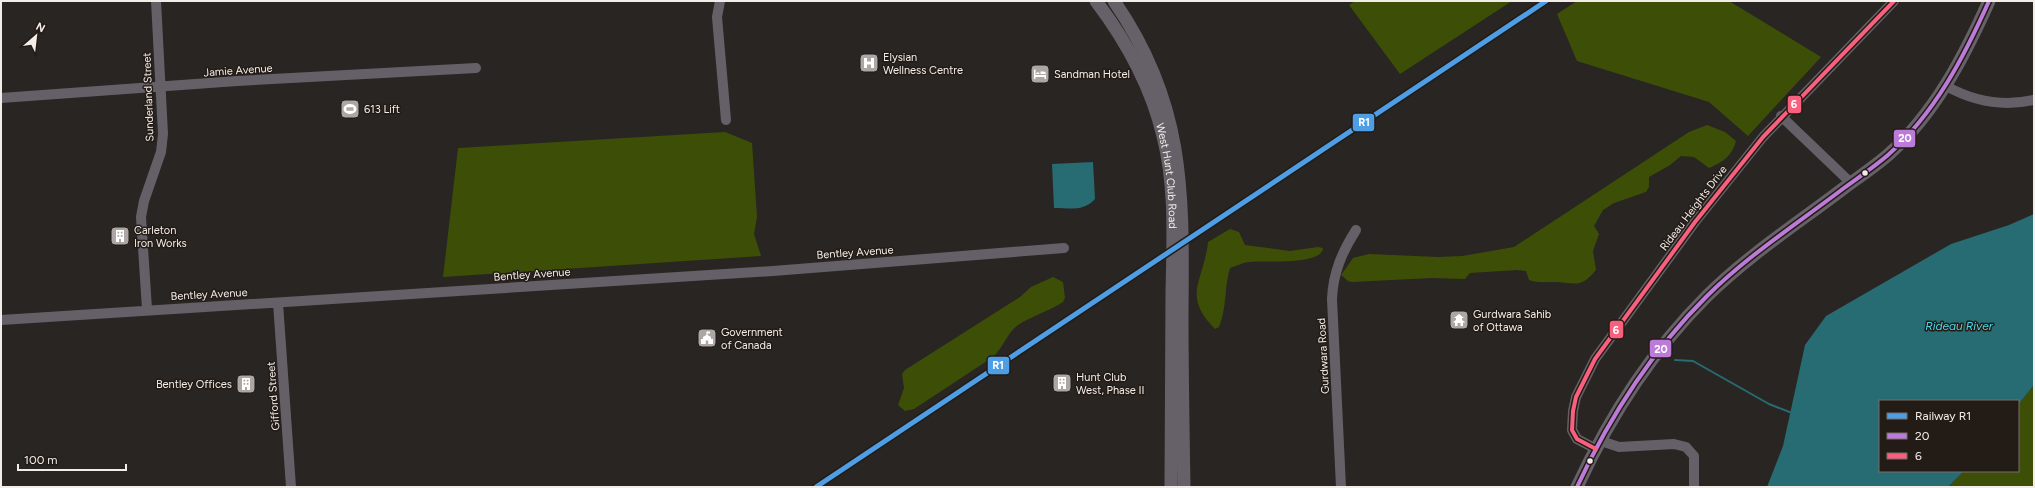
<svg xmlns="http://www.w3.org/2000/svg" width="2035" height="488" font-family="Figtree,sans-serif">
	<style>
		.green { fill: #3d4f07 }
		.water { fill: #276b73 }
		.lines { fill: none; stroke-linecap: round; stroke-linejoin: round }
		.stream { stroke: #276b73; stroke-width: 2 }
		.minor { stroke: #656068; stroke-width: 10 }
		.major { stroke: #666169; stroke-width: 13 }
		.bus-1-casing { stroke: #231b15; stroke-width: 7 }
		.bus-2-casing { stroke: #231b15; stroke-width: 7 }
		.bus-1 { stroke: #bd7bd9; stroke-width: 4 }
		.bus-2 { stroke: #f8607d; stroke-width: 4 }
		.rail-1-casing { stroke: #231b15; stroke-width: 8 }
		.rail-1 { stroke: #4d9ee5; stroke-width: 5 }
		.bus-dot { fill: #f3edea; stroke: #231b15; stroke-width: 1.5 }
		.labels { text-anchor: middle; stroke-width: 3; stroke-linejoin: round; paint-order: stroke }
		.poi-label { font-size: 11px; fill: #f3edea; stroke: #231b15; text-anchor: start }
		.street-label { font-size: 11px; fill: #f3edea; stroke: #231b15 }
		.water-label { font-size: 12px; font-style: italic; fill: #49d9ea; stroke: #231b15 }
		.line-badge { stroke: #231b15; stroke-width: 1.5 }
		.badge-label { font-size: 11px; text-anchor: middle; font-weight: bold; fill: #fff }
	</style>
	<rect width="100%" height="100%" fill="#292522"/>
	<path class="green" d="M1355,1H1512L1400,74L1349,5Z
		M1577,1H1729L1821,57L1748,136L1709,102L1577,61L1557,14Z
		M1707,125L1725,132L1736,141C1732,156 1723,162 1709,168L1694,157L1681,156L1670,165L1649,177V187L1646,192L1614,203L1603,210L1594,226L1599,234L1593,251L1596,270C1580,290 1573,282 1554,282C1546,282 1536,283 1529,280L1526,271L1517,270L1470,273L1465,279L1432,278L1352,282L1348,281L1341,275L1353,258L1369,254L1438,257L1462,256L1514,247L1689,132Z
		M725,132L752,143L757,217L754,234L761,256L443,277L458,148Z
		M1230,229L1239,232L1245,245L1290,251L1318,247L1323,248C1322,266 1263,260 1248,262C1242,263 1236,266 1230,268C1224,288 1227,308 1219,327L1215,329C1181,295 1204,281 1208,242Z
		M1053,277L1063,282L1065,298L1063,302C1049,311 1032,316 1018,325C1007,333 1003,348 993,357L914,409L905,411L898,405L904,388L902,374L905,370L1020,297L1031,287Z
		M2034,385V487H1948L1964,471H2018V405Z"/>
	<path class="water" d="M1093,162L1095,199C1083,212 1070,208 1054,208L1052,164Z
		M2034,214V385L2018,405V401H1880V471H1964L1948,487H1767L1783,446L1805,345L1826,316L1951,244L2009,225Z"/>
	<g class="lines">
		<path class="stream" d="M1675,360L1693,361L1769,404L1792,413"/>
		<path class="minor" d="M720,1L717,17L726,120
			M1946,86C1973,101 2003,107 2034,100
			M1,98L237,81L476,68
			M1781,116L1851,183
			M278,303L291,487
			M147,309L141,217L144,201L161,152L163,134L156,1
			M1,320L773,271L1064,248
			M1601,441L1619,447L1674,444L1686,447L1694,456V487
			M1596,449L1577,439L1572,430L1573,411L1576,397L1595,359L1695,222L1763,137L1894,1
			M1341,487L1332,299C1333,273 1342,252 1356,230"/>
		<g class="major">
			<path id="s1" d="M1096,1C1127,42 1151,85 1163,136C1176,186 1173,241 1172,293C1172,358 1171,422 1171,487"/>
			<path d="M1114,1C1186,105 1183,194 1182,314C1182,372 1183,429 1184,487"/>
			<path d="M1577,487C1609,418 1652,351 1706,297C1747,256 1798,223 1844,188C1859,177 1874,167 1888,155C1935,113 1964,57 1989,1"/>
		</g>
		<g class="bus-1-casing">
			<path id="bus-1" d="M1577,487C1609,418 1652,351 1706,297C1747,256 1798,223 1844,188C1859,177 1874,167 1888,155C1935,113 1964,57 1989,1"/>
		</g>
		<g class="bus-2-casing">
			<path id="bus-2" d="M1596,449L1577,439L1572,430L1573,411L1576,397L1595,359L1695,222L1763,137L1894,1"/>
		</g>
		<use href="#bus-1" class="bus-1"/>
		<use href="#bus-2" class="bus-2"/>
		<g class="rail-1-casing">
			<path id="rail-1" d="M816,487L1546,1"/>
		</g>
		<use href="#rail-1" class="rail-1"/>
	</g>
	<defs>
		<g id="hospital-square" transform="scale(1)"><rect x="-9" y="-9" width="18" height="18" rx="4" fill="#aca7a4" stroke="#231b15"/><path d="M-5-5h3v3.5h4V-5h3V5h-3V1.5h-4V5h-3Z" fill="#fff"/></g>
		<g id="hotel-square" transform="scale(1)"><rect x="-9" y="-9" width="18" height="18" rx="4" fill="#aca7a4" stroke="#231b15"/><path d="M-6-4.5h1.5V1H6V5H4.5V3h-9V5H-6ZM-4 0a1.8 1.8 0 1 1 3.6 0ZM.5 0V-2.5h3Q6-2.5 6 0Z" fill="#fff"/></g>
		<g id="stadium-square" transform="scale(1)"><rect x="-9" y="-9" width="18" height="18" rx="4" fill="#aca7a4" stroke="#231b15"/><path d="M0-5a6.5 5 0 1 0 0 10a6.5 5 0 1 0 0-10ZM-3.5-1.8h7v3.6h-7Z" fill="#fff"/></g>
		<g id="building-square" transform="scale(1)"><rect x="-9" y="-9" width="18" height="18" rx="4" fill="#aca7a4" stroke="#231b15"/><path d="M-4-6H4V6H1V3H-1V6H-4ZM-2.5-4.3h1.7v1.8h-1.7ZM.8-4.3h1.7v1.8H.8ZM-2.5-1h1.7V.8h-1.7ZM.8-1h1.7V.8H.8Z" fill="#fff"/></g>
		<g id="temple-square" transform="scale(1)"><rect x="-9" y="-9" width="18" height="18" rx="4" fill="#aca7a4" stroke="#231b15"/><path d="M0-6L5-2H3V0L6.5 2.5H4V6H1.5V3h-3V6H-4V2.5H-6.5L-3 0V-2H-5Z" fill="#fff"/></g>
		<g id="civic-square" transform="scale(1)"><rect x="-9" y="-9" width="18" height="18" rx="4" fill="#aca7a4" stroke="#231b15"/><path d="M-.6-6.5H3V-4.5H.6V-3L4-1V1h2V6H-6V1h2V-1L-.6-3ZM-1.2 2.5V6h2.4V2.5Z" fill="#fff"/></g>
	</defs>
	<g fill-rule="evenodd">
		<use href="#hospital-square" x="869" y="63"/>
		<use href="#hotel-square" x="1040" y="74"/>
		<use href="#stadium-square" x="350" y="109"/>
		<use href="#building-square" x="120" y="236"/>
		<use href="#temple-square" x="1459" y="320"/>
		<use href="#civic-square" x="707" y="338"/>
		<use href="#building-square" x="1062" y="383"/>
		<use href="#building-square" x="246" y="384"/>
	</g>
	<g class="bus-dot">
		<circle cx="1865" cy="173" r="3.5"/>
		<circle cx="1590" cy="461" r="3.5"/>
	</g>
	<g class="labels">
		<g class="poi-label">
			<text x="883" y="61">Elysian<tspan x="883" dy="13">Wellness Centre</tspan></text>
			<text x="1054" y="78">Sandman Hotel</text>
			<text x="364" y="113">613 Lift</text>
			<text x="134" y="234">Carleton<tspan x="134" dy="13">Iron Works</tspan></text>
			<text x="1473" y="318">Gurdwara Sahib<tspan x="1473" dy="13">of Ottawa</tspan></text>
			<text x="721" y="336">Government<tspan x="721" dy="13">of Canada</tspan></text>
			<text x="1076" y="381">Hunt Club<tspan x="1076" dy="13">West, Phase II</tspan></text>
			<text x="232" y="388" text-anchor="end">Bentley Offices</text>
		</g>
		<g class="street-label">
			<text transform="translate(238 70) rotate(-4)" y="4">Jamie Avenue</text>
			<text transform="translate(148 97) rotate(-92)" y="4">Sunderland Street</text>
			<text dy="4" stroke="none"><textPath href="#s1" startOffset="192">West Hunt Club Road</textPath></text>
			<text transform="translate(1693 208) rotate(-53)" y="4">Rideau Heights Drive</text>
			<text transform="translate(855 252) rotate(-4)" y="4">Bentley Avenue</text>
			<text transform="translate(532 274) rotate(-4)" y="4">Bentley Avenue</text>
			<text transform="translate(209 294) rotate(-3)" y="4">Bentley Avenue</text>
			<text transform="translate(1323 356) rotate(-93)" y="4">Gurdwara Road</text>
			<text transform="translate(273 396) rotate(-94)" y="4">Gifford Street</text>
		</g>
		<g class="water-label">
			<text x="1959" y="330">Rideau River</text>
		</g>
	</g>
	<g class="line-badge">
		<rect x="1787" y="95" width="15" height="19" rx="4" fill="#f8607d"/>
		<rect x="1352" y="113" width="23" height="19" rx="4" fill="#4d9ee5"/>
		<rect x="1893" y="129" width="23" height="19" rx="4" fill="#bd7bd9"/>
		<rect x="1609" y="320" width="15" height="19" rx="4" fill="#f8607d"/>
		<rect x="1649" y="339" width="23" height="19" rx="4" fill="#bd7bd9"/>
		<rect x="987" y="356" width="23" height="19" rx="4" fill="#4d9ee5"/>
	</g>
	<g class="badge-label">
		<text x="1794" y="108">6</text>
		<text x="1364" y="126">R1</text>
		<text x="1905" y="142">20</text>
		<text x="1616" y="334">6</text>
		<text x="1661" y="353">20</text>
		<text x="998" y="369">R1</text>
	</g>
	<rect width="2035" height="488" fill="none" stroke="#f3edea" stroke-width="4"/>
	<rect x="1879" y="400" width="140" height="72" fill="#231b15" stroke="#766f6a"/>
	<rect x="1887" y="413" width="20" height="6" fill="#4d9ee5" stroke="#766f6a"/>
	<text x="1915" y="420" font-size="12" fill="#f3edea">Railway R1</text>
	<rect x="1887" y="433" width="20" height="6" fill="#bd7bd9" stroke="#766f6a"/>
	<text x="1915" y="440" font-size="12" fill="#f3edea">20</text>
	<rect x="1887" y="453" width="20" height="6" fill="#f8607d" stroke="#766f6a"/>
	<text x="1915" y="460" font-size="12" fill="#f3edea">6</text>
	<g transform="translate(36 36) rotate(28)" stroke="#231b15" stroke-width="3" paint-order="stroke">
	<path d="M0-3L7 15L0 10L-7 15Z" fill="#f3edea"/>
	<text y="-6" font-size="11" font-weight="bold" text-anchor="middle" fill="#f3edea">N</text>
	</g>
	<path d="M18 464v6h108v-6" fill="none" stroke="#f3edea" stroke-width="2"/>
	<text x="24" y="464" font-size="12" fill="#f3edea" stroke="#231b15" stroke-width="3" paint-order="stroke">100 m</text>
</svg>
